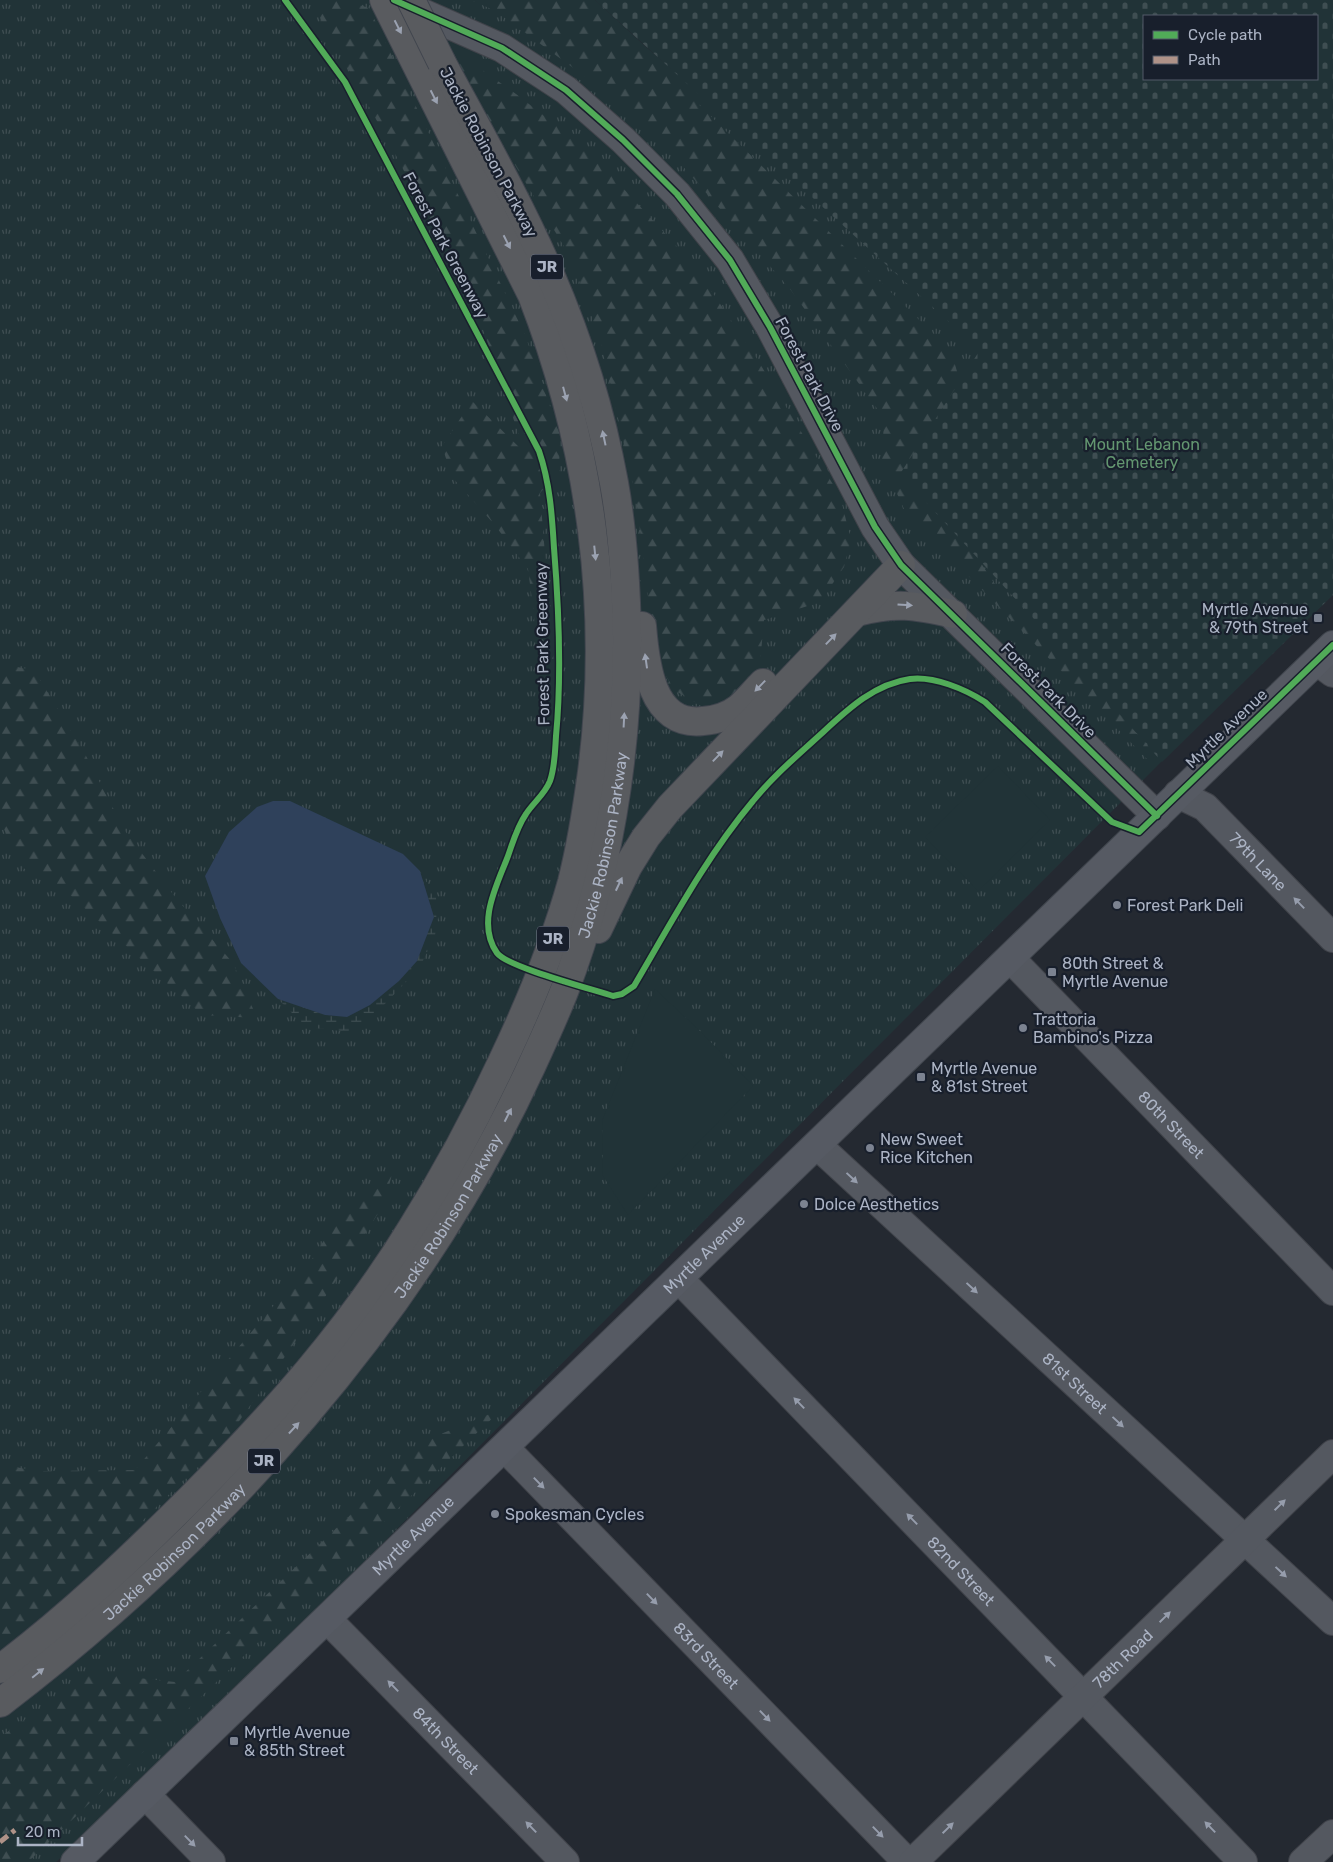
<svg xmlns="http://www.w3.org/2000/svg" width="1333" height="1862" font-family="Rubik,sans-serif">
	<style>
		.grass { fill: url(#grass-tufts) }
		.forest { fill: url(#forest-firs) }
		.wetland { fill: url(#wetland-marsh) }
		.cemetery { fill: url(#cemetery-stones); fill-rule: evenodd }
		.garden { fill: #213337 }
		.water { fill: #2f415b }
		.lines { fill: none; stroke-linecap: round; stroke-linejoin: round }
		.minor-casing { stroke: #40434a; stroke-width: 30 }
		.major-casing { stroke: #41464e; stroke-width: 30 }
		.highway-casing { stroke: #40454e; stroke-width: 30 }
		.minor { stroke: #545860; stroke-width: 28 }
		.major { stroke: #565a63; stroke-width: 28 }
		.highway { stroke: #595b5f; stroke-width: 28 }
		.highway-bridge-casing { stroke: #40454e; stroke-width: 30; stroke-linecap: butt }
		.highway-bridge { stroke: #595b5f; stroke-width: 28 }
		.quiet { stroke: #af9288; stroke-width: 5; stroke-dasharray: 10 5; stroke-linecap: butt }
		.cycleway-casing { stroke: #181f2c; stroke-width: 9 }
		.cycleway { stroke: #51ab58; stroke-width: 6 }
		.oneway { fill: #9ba2b1 }
		.oneway2 { fill: #969dac }
		.poi-dot { fill: #7c8391; stroke: #181f2c; stroke-width: 2 }
		.labels { text-anchor: middle; stroke-width: 4.5; stroke-linejoin: round; paint-order: stroke }
		.shield { fill: #181f2c; stroke: #808797; stroke-width: 1 }
		.shield-label { font-size: 15px; font-weight: bold; fill: #acb4c5 }
		.street-label { font-size: 16px; fill: #acb4c5; stroke: #181f2c }
		.park-label { font-size: 16px; fill: #639670; stroke: #181f2c }
		.poi-label { font-size: 16px; fill: #acb4c5; stroke: #181f2c; text-anchor: start }
	</style>
	<defs>
		<pattern id="grass-tufts" width="24" height="20" patternUnits="userSpaceOnUse" patternTransform="scale(1.25)"><rect width="24" height="20" fill="#213337"/><path d="M3 7l-1-3M5 7V3M7 7l1-3M15 17l-1-3M17 17v-4M19 17l1-3" fill="none" stroke="#3f4e52"/></pattern>
		<pattern id="forest-firs" width="22" height="20" patternUnits="userSpaceOnUse" patternTransform="scale(1.25)"><rect width="22" height="20" fill="#213337"/><path d="M5 1l3.5 6h-7zM16 11l3.5 6h-7z" fill="#3f4e52"/></pattern>
		<pattern id="wetland-marsh" width="20" height="14" patternUnits="userSpaceOnUse" patternTransform="scale(1.25)"><rect width="20" height="14" fill="#213337"/><path d="M1 5h8M5 5V1M11 12h8M15 12V8" fill="none" stroke="#3f4e52"/></pattern>
		<pattern id="cemetery-stones" width="16" height="16" patternUnits="userSpaceOnUse" patternTransform="scale(1.25)"><rect width="16" height="16" fill="#213337"/><path d="M2 7V4a2 2 0 0 1 4 0v3zM10 15v-3a2 2 0 0 1 4 0v3z" fill="#3f4e52"/></pattern>
	</defs>
	<rect width="100%" height="100%" fill="#242931"/>
	<path class="grass" d="M0,0H595L646,47L1032,380L1166,757L139,1788L56,1862H0Z"/>
	<path class="forest" d="M320,0H343L369,8L525,335L560,435L559,472L540,493L555,677L538,679L534,615L528,569L494,524L452,477L442,446L472,401L525,453L483,329L398,159L318,14Z
		M470,0H592L951,351L966,402L932,489L1008,604L1171,749L1148,760L905,511L882,461L884,418L790,289L639,116L494,10Z
		M450,47L516,94L587,149L694,265L757,359L840,496L851,540L844,567L820,602L764,620L760,663L739,690L705,708L674,690L655,656L636,498L601,342L571,258L500,140Z
		M0,664L34,670L85,754L125,831L175,897L233,963L257,1018L202,1015L59,885L23,868L0,821Z
		M392,1174L385,1202L343,1270L291,1348L230,1434L129,1534L0,1648V1465L42,1471L135,1470L308,1265L349,1202Z
		M502,1409L28,1862H0V1737L92,1673L175,1682L431,1438Z"/>
	<path class="wetland" d="M420,871L436,897L438,918L435,935L420,967L382,1007L349,1032L306,1027L278,999L325,1015L434,917Z"/>
	<path class="cemetery" d="M595,0H1333V595L1162,762L1069,657L900,474L980,350ZM1144,16H1317V79H1144Z"/>
	<path class="garden" d="M998,766L1050,820L978,891L925,837Z
		M655,989L702,1033L753,1086L628,1215L603,1176L602,1121Z"/>
	<path class="water" d="M273,801H290L403,854L420,871L434,917L417,961L399,981L370,1005L347,1017L325,1015L278,999L241,963L220,918L205,876L229,832L257,807Z"/>
	<g class="lines">
		<g class="minor-casing">
			<g id="minor">
				<path d="M400,3L502,48L566,90L623,140L677,194L730,260L770,327L875,527L901,565L1157,816"/>
				<path d="M1317,661L1333,673"/>
				<path id="s1" d="M1178,794L1205,807L1333,938"/>
				<path id="s2" d="M1010,958L1333,1291"/>
				<path id="s3" d="M817,1145L1333,1621"/>
				<path id="s4" d="M679,1279L1243,1862"/>
				<path id="s5" d="M505,1448L907,1862"/>
				<path id="s6" d="M327,1619L565,1862"/>
				<path d="M145,1794L211,1862"/>
				<path id="s7" d="M913,1862L1333,1454"/>
				<path d="M1303,1862L1333,1834"/>
			</g>
		</g>
		<g class="major-casing">
			<g id="major">
				<path id="s8" d="M75,1862L1333,645"/>
			</g>
		</g>
		<g class="highway-casing">
			<g id="highway">
				<path d="M857,612C895,602 915,605 953,614"/>
				<path d="M642,626C645,663 651,727 703,721C716,720 729,716 739,708C748,700 755,691 763,683"/>
				<path d="M598,929L628,866L646,837L670,807L901,565"/>
				<path d="M0,1669C68,1618 130,1559 190,1499C272,1417 351,1328 412,1228C446,1174 476,1118 503,1060C530,1003 555,943 572,882C581,846 587,809 592,772C613,610 591,447 532,295L384,0"/>
				<path id="s9" d="M0,1703C218,1537 416,1317 531,1067C543,1041 555,1015 565,989C608,876 628,754 627,635C626,584 623,533 614,483C601,412 579,341 550,274C519,202 479,132 442,63"/>
			</g>
		</g>
		<use href="#minor" class="minor"/>
		<use href="#major" class="major"/>
		<use href="#highway" class="highway"/>
		<g class="highway-bridge-casing">
			<path id="highway-bridge" d="M411,0L442,63"/>
		</g>
		<use href="#highway-bridge" class="highway-bridge"/>
		<path class="quiet" d="M0,1842L15,1830"/>
		<g class="cycleway-casing">
			<path id="cycleway" d="M285,0L345,82L539,451C550,483 552,515 554,548C559,610 562,674 556,736C555,751 555,767 550,781C545,794 533,803 526,814C517,827 513,842 508,856C497,885 476,923 497,953C507,967 592,989 613,996L622,994L634,986C671,923 706,857 753,801C773,776 797,756 821,734C847,710 874,684 910,679C934,676 965,689 985,702L1112,822L1139,832L1333,645
				M394,0L502,48L566,90L623,140L677,194L730,260L770,327L875,527L901,565L1157,816"/>
		</g>
		<use href="#cycleway" class="cycleway"/>
	</g>
	<defs><path id="oneway-solid" d="M-6-.8H1V-3.2L6.5 0L1 3.2V.8H-6Z" transform="scale(1.25)"/></defs>
	<g class="oneway">
		<use href="#oneway-solid" transform="translate(398 27) rotate(63)"/>
		<use href="#oneway-solid" transform="translate(434 97) rotate(63)"/>
		<use href="#oneway-solid" transform="translate(507 242) rotate(63)"/>
		<use href="#oneway-solid" transform="translate(565 394) rotate(75)"/>
		<use href="#oneway-solid" transform="translate(604 438) rotate(-102)"/>
		<use href="#oneway-solid" transform="translate(595 553) rotate(84)"/>
		<use href="#oneway-solid" transform="translate(905 605) rotate(4)"/>
		<use href="#oneway-solid" transform="translate(831 639) rotate(-46)"/>
		<use href="#oneway-solid" transform="translate(646 661) rotate(-98)"/>
		<use href="#oneway-solid" transform="translate(760 686) rotate(134)"/>
		<use href="#oneway-solid" transform="translate(624 720) rotate(-87)"/>
		<use href="#oneway-solid" transform="translate(718 756) rotate(-46)"/>
		<use href="#oneway-solid" transform="translate(619 884) rotate(-65)"/>
		<use href="#oneway-solid" transform="translate(508 1115) rotate(-63)"/>
		<use href="#oneway-solid" transform="translate(294 1428) rotate(-47)"/>
		<use href="#oneway-solid" transform="translate(38 1673) rotate(-39)"/>
	</g>
	<g class="oneway2">
		<use href="#oneway-solid" transform="translate(1299 903) rotate(-134)"/>
		<use href="#oneway-solid" transform="translate(852 1178) rotate(43)"/>
		<use href="#oneway-solid" transform="translate(972 1288) rotate(43)"/>
		<use href="#oneway-solid" transform="translate(799 1403) rotate(-134)"/>
		<use href="#oneway-solid" transform="translate(1118 1422) rotate(43)"/>
		<use href="#oneway-solid" transform="translate(539 1483) rotate(46)"/>
		<use href="#oneway-solid" transform="translate(1280 1505) rotate(-44)"/>
		<use href="#oneway-solid" transform="translate(912 1519) rotate(-134)"/>
		<use href="#oneway-solid" transform="translate(1281 1572) rotate(43)"/>
		<use href="#oneway-solid" transform="translate(652 1599) rotate(46)"/>
		<use href="#oneway-solid" transform="translate(1165 1617) rotate(-44)"/>
		<use href="#oneway-solid" transform="translate(1050 1661) rotate(-134)"/>
		<use href="#oneway-solid" transform="translate(393 1686) rotate(-134)"/>
		<use href="#oneway-solid" transform="translate(765 1716) rotate(46)"/>
		<use href="#oneway-solid" transform="translate(531 1827) rotate(-134)"/>
		<use href="#oneway-solid" transform="translate(1210 1827) rotate(-134)"/>
		<use href="#oneway-solid" transform="translate(948 1828) rotate(-44)"/>
		<use href="#oneway-solid" transform="translate(878 1832) rotate(46)"/>
		<use href="#oneway-solid" transform="translate(190 1841) rotate(46)"/>
	</g>
	<g class="poi-dot">
		<rect x="1313" y="613" width="10" height="10" rx="2.5"/>
		<circle cx="1117" cy="905" r="5"/>
		<rect x="1047" y="967" width="10" height="10" rx="2.5"/>
		<circle cx="1023" cy="1028" r="5"/>
		<rect x="916" y="1072" width="10" height="10" rx="2.5"/>
		<circle cx="870" cy="1148" r="5"/>
		<circle cx="804" cy="1204" r="5"/>
		<circle cx="495" cy="1514" r="5"/>
		<rect x="229" y="1736" width="10" height="10" rx="2.5"/>
	</g>
	<g class="labels">
		<g class="shield">
			<rect x="531" y="254.5" width="32" height="25" rx="4"/>
			<rect x="537" y="926.5" width="32" height="25" rx="4"/>
			<rect x="248" y="1448.5" width="32" height="25" rx="4"/>
		</g>
		<g class="shield-label">
			<text x="547" y="272">JR</text>
			<text x="553" y="944">JR</text>
			<text x="264" y="1466">JR</text>
		</g>
		<g class="street-label">
			<text transform="translate(489 152) rotate(62)" y="6">Jackie Robinson Parkway</text>
			<text transform="translate(446 245) rotate(62)" y="6">Forest Park Greenway</text>
			<text transform="translate(810 374) rotate(62)" y="6">Forest Park Drive</text>
			<text transform="translate(542 644) rotate(-91)" y="6">Forest Park Greenway</text>
			<text transform="translate(1049 690) rotate(45)" y="6">Forest Park Drive</text>
			<text transform="translate(1226 728) rotate(-44)" y="6">Myrtle Avenue</text>
			<text dy="6" stroke="none"><textPath href="#s9" startOffset="1071">Jackie Robinson Parkway</textPath></text>
			<text dy="6" stroke="none"><textPath href="#s1" startOffset="106">79th Lane</textPath></text>
			<text dy="6" stroke="none"><textPath href="#s2" startOffset="232">80th Street</textPath></text>
			<text dy="6" stroke="none"><textPath href="#s9" startOffset="666">Jackie Robinson Parkway</textPath></text>
			<text dy="6" stroke="none"><textPath href="#s8" startOffset="875">Myrtle Avenue</textPath></text>
			<text dy="6" stroke="none"><textPath href="#s3" startOffset="351">81st Street</textPath></text>
			<text dy="6" stroke="none"><textPath href="#s8" startOffset="470">Myrtle Avenue</textPath></text>
			<text dy="6" stroke="none"><textPath href="#s9" startOffset="231">Jackie Robinson Parkway</textPath></text>
			<text dy="6" stroke="none"><textPath href="#s4" startOffset="406">82nd Street</textPath></text>
			<text dy="6" stroke="none"><textPath href="#s5" startOffset="289">83rd Street</textPath></text>
			<text dy="6" stroke="none"><textPath href="#s7" startOffset="292">78th Road</textPath></text>
			<text dy="6" stroke="none"><textPath href="#s6" startOffset="170">84th Street</textPath></text>
		</g>
		<g class="park-label">
			<text x="1142" y="450">Mount Lebanon<tspan x="1142" dy="18">Cemetery</tspan></text>
		</g>
		<g class="poi-label">
			<text x="1308" y="615" text-anchor="end">Myrtle Avenue<tspan x="1308" dy="18">&amp; 79th Street</tspan></text>
			<text x="1127" y="911">Forest Park Deli</text>
			<text x="1062" y="969">80th Street &amp;<tspan x="1062" dy="18">Myrtle Avenue</tspan></text>
			<text x="1033" y="1025">Trattoria<tspan x="1033" dy="18">Bambino's Pizza</tspan></text>
			<text x="931" y="1074">Myrtle Avenue<tspan x="931" dy="18">&amp; 81st Street</tspan></text>
			<text x="880" y="1145">New Sweet<tspan x="880" dy="18">Rice Kitchen</tspan></text>
			<text x="814" y="1210">Dolce Aesthetics</text>
			<text x="505" y="1520">Spokesman Cycles</text>
			<text x="244" y="1738">Myrtle Avenue<tspan x="244" dy="18">&amp; 85th Street</tspan></text>
		</g>
	</g>
	<rect x="1143" y="15" width="175" height="65" fill="#181f2c" stroke="#535b69"/>
	<rect x="1153" y="31" width="25" height="8" fill="#51ab58" stroke="#535b69"/>
	<text x="1188" y="40" font-size="15" fill="#acb4c5">Cycle path</text>
	<rect x="1153" y="56" width="25" height="8" fill="#af9288" stroke="#535b69"/>
	<text x="1188" y="65" font-size="15" fill="#acb4c5">Path</text>
	<path d="M18 1837v8h64v-8" fill="none" stroke="#acb4c5" stroke-width="2.5"/>
	<text x="25" y="1837" font-size="15" fill="#acb4c5" stroke="#181f2c" stroke-width="4" paint-order="stroke">20 m</text>
</svg>
